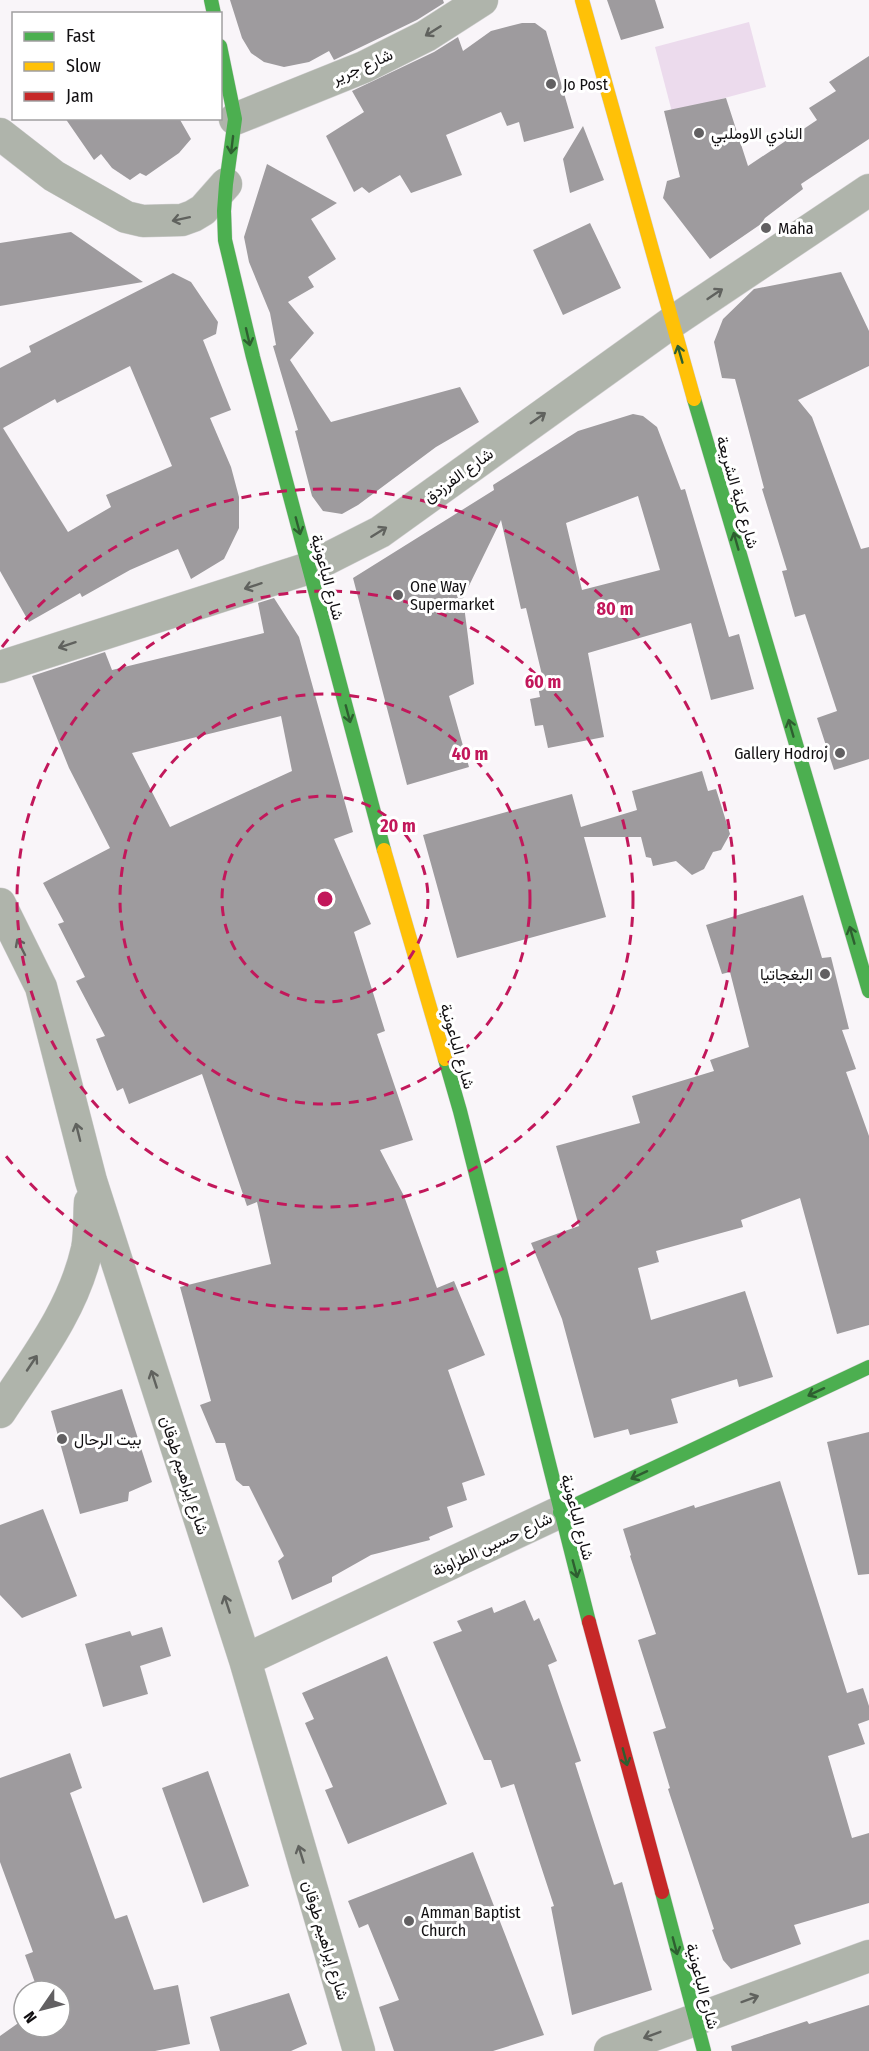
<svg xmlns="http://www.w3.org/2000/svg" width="869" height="2051" font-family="'Fira Sans Condensed',Vazirmatn,sans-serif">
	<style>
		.green { fill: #ecdbed }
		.building { fill: #9e9b9e; fill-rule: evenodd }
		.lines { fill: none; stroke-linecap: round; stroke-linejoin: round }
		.street-casing { stroke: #d3d1d3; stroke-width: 33 }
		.fast-casing { stroke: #d3d1d3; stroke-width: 15 }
		.slow-casing { stroke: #d3d1d3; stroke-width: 15 }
		.jam-casing { stroke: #d3d1d3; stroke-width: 15 }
		.street { stroke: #afb4ab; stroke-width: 32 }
		.fast { stroke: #4caf50; stroke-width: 14 }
		.slow { stroke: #ffc107; stroke-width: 14 }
		.jam { stroke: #c62828; stroke-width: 14 }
		.oneway { stroke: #60625e }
		.oneway2 { stroke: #2e5f30 }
		.ring { fill: none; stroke: #c2185b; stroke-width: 3; stroke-dasharray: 10 8 }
		.poi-dot { fill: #626062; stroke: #fff; stroke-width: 2 }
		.labels { text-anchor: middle; stroke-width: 6; stroke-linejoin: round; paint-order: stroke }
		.street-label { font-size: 16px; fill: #110f11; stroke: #fff }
		.poi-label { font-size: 16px; fill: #110f11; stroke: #fff; text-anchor: start }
		.centre { fill: #c2185b; stroke: #fff; stroke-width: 3 }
		.ring-label { font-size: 18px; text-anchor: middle; font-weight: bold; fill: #c2185b; stroke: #fff; stroke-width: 6; stroke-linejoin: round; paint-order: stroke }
	</style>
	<rect width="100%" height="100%" fill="#f9f5f9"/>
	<path class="green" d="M749,22L766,87L672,112L655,47Z"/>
	<path class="building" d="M230,0H443L444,3L417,20L334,60L329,51L309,62L284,67L264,62L251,53L242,38Z
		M607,0H655L664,28L621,40Z
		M522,23H535L546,31L574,128L524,142L519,122L507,126L501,112L446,135L462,175L411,193L400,175L369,193L362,187L354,192L326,136L364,112L352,91L434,52L458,37L463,51L491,31Z
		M869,56V139L801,184L803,189L765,218L761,224L710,259L663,198L667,181L680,177L664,111L726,98L748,166L817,120L809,108L836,91L829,82Z
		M65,118H179L191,139L179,153L146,176L140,173L130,180L112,168L101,154L94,160Z
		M583,126L604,180L570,193L563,159Z
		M267,164L337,203L311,219L336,259L308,277L314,287L288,302L314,333L290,360L331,422L460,387L479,422L436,447L358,505L342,514L323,511L312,496L295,431L298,430L273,346L276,345L270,313L249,262L244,237Z
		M590,223L621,288L563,315L533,250Z
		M71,232L143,282L0,306V243Z
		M841,272L869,331V366L798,400L812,417L861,549L869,547V759L834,770L817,718L837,711L805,614L795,617L782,571L787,570L762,489L764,488L735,379L722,378L714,342L723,319L754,289Z
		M173,273L191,282L218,322L216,334L203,340L231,410L210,418L231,467L239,497V528L224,559L191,579L178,549L130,570L82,597L80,593L29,622L0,571V368L31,352L29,346ZM130,366L172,466L106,495L111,507L68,532L3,428L55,399L57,403Z
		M633,414L643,416L657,427L681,490L685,489L729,637L739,634L754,689L711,700L691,623L588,653L604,737L548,748L543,725L535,726L530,699L540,697L536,676L542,675L526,608L521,609L501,520L463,598L474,684L449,696L469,767L407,785L353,578L494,490L493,485L578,431ZM638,496L660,570L582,590L566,523Z
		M274,598L299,637L353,832L334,839L371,924L354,932L385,1031L377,1034L413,1140L380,1150L404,1196L437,1288L454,1281L485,1355L448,1370L485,1475L462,1483L467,1500L447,1507L453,1527L429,1537L430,1540L371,1555L332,1577V1582L292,1600L278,1561L284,1556L249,1486H243L236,1480L225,1443H216L200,1405L211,1401L180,1287L271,1264L257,1202L247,1206L202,1074L129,1104L123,1088L117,1091L96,1039L105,1036L76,981L85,977L58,924L64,922L43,883L110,848L69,768L32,676L105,652L112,670L264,633L258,603ZM281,716L292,771L170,827L132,753Z
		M702,771L708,791L716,789L730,834L721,850L713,852L704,869L692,875L676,861L653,866L651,858L646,857L641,837H584L606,917L457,958L423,835L572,794L581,827L637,810L632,791Z
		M803,895L822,958L831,957L849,1029L842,1030L856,1069L846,1072L869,1136V1325L837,1334L800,1198L741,1220L743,1227L656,1251L659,1262L638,1268L651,1320L745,1291L773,1377L739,1387L737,1379L671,1399L678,1423L630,1435L628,1429L594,1438L562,1319L531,1243L579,1226L556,1146L640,1123L632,1096L714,1071L710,1060L749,1047L730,972L722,974L706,925Z
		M122,1389L152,1482L129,1492L128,1501L80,1514L51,1411Z
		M869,1432V1574L858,1575L827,1442Z
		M780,1481L847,1693L863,1688L869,1706V1720L858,1724L865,1744L828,1756L852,1838L869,1833V1903L794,1925L801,1944L731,1969L723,1960L712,1930L714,1929L668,1789L670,1788L653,1732L666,1728L638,1640L656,1634L630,1556L631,1555L623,1529L694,1505L695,1508Z
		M43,1509L77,1596L22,1618L0,1595V1525Z
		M525,1600L534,1621L539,1618L557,1661L548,1665L581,1761L575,1763L614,1885L622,1882L652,1990L572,2015L551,1907L554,1906L514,1784L501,1788L491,1760H484L433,1642L462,1631L457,1621L492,1607L494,1613Z
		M162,1627L171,1656L140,1666L148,1694L103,1707L85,1644L130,1631L132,1636Z
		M387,1656L447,1804L348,1844L325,1790L333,1787L305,1723L314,1719L302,1693Z
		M70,1753L82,1788L70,1793L115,1919L127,1915L154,1990L178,1985L190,2044L155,2051H0V2036L24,2019V2027H60V1991H38L25,1955L33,1952L0,1862V1778Z
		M208,1771L249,1886L203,1903L162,1788Z
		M473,1852L544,2035L493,2051H394L379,2007L399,2000L368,1924L359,1928L348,1901Z
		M289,1993L307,2044L291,2051H220L210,2017Z
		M869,2005V2051H732L731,2046L807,2021L809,2024Z"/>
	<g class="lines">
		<g class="street-casing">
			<path id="street" d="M235,119L364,67L426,36L482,0
				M0,134L54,176L126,217L143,221L182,220L193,216L203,210L226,184
				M0,667L309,568L380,532L671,323L869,190
				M0,904L41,987L91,1181L245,1660L359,2051
				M0,1412C34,1360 73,1311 87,1249C90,1234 89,1217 90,1202
				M245,1660L560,1512
				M610,2051L869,1956"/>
		</g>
		<g class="fast-casing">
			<path id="fast" d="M211,0L214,14
				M220,46L235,119L226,184L224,211L225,240L253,357L384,850
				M694,399L869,991
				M445,1059L460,1111L589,1622
				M560,1512L869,1367
				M662,1892L704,2051"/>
		</g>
		<g class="slow-casing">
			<path id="slow" d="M582,0L694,399
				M384,850L445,1059"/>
		</g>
		<g class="jam-casing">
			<path id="jam" d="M589,1622L662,1892"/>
		</g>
		<use href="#street" class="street"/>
		<use href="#fast" class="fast"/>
		<use href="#slow" class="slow"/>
		<use href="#jam" class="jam"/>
	</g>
	<defs><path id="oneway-shaft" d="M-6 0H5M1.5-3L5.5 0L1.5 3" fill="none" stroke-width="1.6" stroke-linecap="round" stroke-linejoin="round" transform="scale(1.5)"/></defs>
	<g class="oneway">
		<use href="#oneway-shaft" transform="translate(433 31) rotate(148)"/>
		<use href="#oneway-shaft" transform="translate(181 219) rotate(168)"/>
		<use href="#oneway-shaft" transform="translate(715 294) rotate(-34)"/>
		<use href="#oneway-shaft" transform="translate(538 418) rotate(-35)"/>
		<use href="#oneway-shaft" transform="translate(379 532) rotate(-32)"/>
		<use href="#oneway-shaft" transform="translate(253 586) rotate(162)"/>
		<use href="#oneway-shaft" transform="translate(67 645) rotate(162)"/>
		<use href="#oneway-shaft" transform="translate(21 947) rotate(-117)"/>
		<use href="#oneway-shaft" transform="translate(78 1132) rotate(-104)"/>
		<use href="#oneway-shaft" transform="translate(32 1363) rotate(-56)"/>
		<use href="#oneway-shaft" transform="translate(154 1379) rotate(-108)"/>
		<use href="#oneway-shaft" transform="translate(227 1604) rotate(-108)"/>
		<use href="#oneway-shaft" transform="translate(301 1854) rotate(-107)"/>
		<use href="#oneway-shaft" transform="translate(750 1999) rotate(-20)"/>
		<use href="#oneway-shaft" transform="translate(652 2035) rotate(159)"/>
	</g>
	<g class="oneway2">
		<use href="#oneway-shaft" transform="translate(232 145) rotate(97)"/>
		<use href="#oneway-shaft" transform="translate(248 337) rotate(77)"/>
		<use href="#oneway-shaft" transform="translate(680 354) rotate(-106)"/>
		<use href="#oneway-shaft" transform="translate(298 526) rotate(75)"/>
		<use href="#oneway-shaft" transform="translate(736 541) rotate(-106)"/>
		<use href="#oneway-shaft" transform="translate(348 714) rotate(75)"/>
		<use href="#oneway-shaft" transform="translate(791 728) rotate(-106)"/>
		<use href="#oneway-shaft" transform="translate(852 935) rotate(-106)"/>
		<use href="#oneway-shaft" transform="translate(816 1392) rotate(155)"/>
		<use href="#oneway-shaft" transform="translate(639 1475) rotate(155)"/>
		<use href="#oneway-shaft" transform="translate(575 1569) rotate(75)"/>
		<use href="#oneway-shaft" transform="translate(625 1757) rotate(75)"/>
		<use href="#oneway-shaft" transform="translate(675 1946) rotate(75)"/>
	</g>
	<g class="ring">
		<circle cx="325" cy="899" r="103"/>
		<circle cx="325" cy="899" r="205"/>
		<circle cx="325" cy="899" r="308"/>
		<path d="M2 647A410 410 0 1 1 2 1151"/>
	</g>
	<g class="poi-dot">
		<circle cx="551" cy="84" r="6"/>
		<circle cx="699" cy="133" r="6"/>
		<circle cx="766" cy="228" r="6"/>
		<circle cx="398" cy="595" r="6"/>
		<circle cx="840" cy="753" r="6"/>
		<circle cx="825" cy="974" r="6"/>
		<circle cx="62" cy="1439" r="6"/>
		<circle cx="409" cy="1921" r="6"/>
	</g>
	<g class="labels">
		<g class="street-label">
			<text transform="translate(362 66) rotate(-24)" y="6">شارع جرير</text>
			<text transform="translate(458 475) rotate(-36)" y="6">شارع الفرزدق</text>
			<text transform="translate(738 492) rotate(74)" y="6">شارع كلية الشريعة</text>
			<text transform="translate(328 577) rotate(75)" y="6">شارع الباعونية</text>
			<text transform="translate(458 1046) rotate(74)" y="6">شارع الباعونية</text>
			<text transform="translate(185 1475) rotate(72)" y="6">شارع إبراهيم طوقان</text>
			<text transform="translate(578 1517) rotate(75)" y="6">شارع الباعونية</text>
			<text transform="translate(492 1544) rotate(-25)" y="6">شارع حسين الطراونة</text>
			<text transform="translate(326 1940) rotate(73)" y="6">شارع إبراهيم طوقان</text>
			<text transform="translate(703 1986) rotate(75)" y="6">شارع الباعونية</text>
		</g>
		<g class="poi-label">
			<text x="563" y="90">Jo Post</text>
			<text x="711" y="139">النادي الاوملبي</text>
			<text x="778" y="234">Maha</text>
			<text x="410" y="592">One Way<tspan x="410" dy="18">Supermarket</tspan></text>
			<text x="828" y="759" text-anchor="end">Gallery Hodroj</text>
			<text x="813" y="980" text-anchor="end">البغجاتيا</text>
			<text x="74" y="1445">بيت الرحال</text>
			<text x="421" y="1918">Amman Baptist<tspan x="421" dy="18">Church</tspan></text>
		</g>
	</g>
	<circle cx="325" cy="899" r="9" class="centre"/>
	<g class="ring-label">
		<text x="615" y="615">80 m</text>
		<text x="543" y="688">60 m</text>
		<text x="470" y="760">40 m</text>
		<text x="398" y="832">20 m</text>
	</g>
	<rect x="12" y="12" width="210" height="108" fill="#ffffff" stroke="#a09fa0" stroke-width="1.5"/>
	<rect x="24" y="32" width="30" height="9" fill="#4caf50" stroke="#a09fa0" stroke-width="1.5"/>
	<text x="66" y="42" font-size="18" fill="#110f11">Fast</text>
	<rect x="24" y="62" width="30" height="9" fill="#ffc107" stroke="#a09fa0" stroke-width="1.5"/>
	<text x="66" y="72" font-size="18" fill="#110f11">Slow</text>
	<rect x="24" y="92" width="30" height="9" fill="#c62828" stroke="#a09fa0" stroke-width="1.5"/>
	<text x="66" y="102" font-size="18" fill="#110f11">Jam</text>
	<g transform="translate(42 2009) rotate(235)"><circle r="28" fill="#ffffff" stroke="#a09fa0" stroke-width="1.5"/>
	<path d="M0-4.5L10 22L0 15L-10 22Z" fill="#626062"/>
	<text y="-9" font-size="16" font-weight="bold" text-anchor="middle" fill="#110f11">N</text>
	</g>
</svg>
